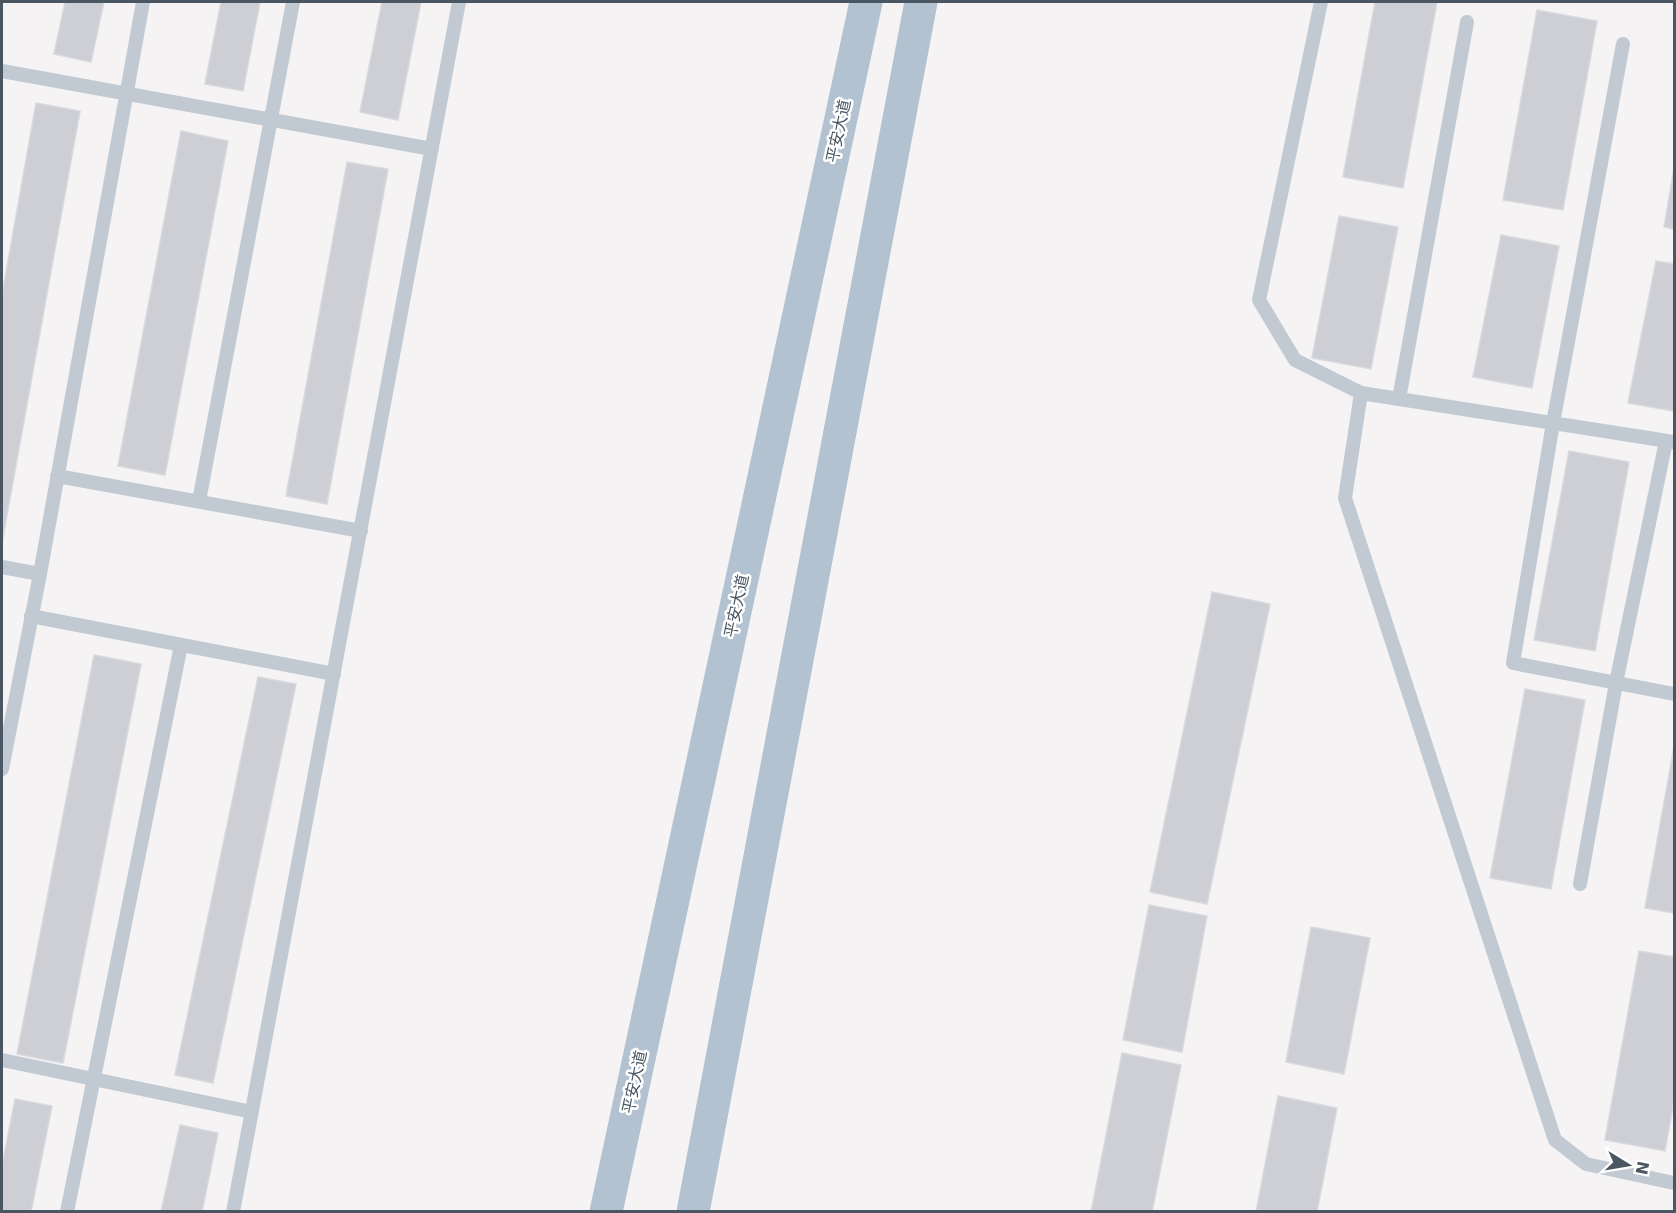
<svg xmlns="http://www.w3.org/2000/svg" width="1676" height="1213" font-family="'DejaVu Sans','Noto Sans SC',sans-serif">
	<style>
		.building { fill: #cdcfd5; stroke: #d7d9de; stroke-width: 1.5 }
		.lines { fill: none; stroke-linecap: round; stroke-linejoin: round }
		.service { stroke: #c1cad2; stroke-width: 14 }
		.primary { stroke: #b3c2d1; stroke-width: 33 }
		.labels { text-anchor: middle; stroke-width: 5; stroke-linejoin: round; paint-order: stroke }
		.street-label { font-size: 16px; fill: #4a5661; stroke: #fff }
	</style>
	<rect width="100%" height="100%" fill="#f5f3f3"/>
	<path class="building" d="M65,2H104L91,62L54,54Z
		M221,2H260L243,91L205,84Z
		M382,2H421L398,120L360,112Z
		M1375,2H1437L1403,188L1343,177Z
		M1537,10L1597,21L1563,210L1503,200Z
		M36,103L80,111L2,543V295Z
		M181,131L228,141L165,475L118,466Z
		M347,162L388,169L327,504L286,496Z
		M1674,168V229L1664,227Z
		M1339,216L1398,227L1371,369L1312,358Z
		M1501,235L1559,246L1532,388L1473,377Z
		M1656,261L1674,264V411L1628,403Z
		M1569,451L1629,462L1595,651L1534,640Z
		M1212,592L1270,604L1207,904L1150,892Z
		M94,655L141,664L63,1063L17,1054Z
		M258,677L296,684L213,1083L175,1075Z
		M1525,689L1585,700L1551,889L1490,878Z
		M1674,747V913L1645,908Z
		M1149,905L1207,916L1182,1052L1123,1040Z
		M1311,927L1370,938L1344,1074L1286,1062Z
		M1639,951L1674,957V1100L1665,1151L1605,1140Z
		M1122,1053L1181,1065L1152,1212H1091Z
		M1278,1096L1337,1108L1317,1212H1256Z
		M15,1099L52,1106L31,1212H2V1166Z
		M180,1125L218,1133L202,1212H161Z"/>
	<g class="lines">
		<path class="service" d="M1321,2L1259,300L1295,360L1361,393L1674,442
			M1623,44L1553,423L1513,663L1674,694
			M2,71L432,149
			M1361,393L1345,498L1555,1140L1586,1164L1674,1183
			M1399,399L1467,22
			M57,476L361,531
			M199,501L293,2
			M2,567L40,574
			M31,616L334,674
			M2,769L40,574L143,2
			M1580,884L1616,683L1666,441
			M2,1060L252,1112
			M67,1212L181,645
			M233,1212L459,2"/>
		<path class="primary" d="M606,1212L866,2
			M693,1212L921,2"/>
	</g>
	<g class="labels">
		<g class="street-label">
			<text transform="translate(838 131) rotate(-78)" y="6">平安大道</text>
			<text transform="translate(736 606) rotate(-78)" y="6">平安大道</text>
			<text transform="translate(634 1082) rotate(-78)" y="6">平安大道</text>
		</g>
	</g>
	<rect width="1676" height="1213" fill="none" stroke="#4a5661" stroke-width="6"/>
	<g transform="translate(1628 1165) rotate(101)" stroke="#ffffff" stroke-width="4.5" paint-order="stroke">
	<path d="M0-4.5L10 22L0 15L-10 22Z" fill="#4a5661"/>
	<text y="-9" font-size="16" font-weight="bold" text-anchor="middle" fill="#4a5661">N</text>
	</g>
</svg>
